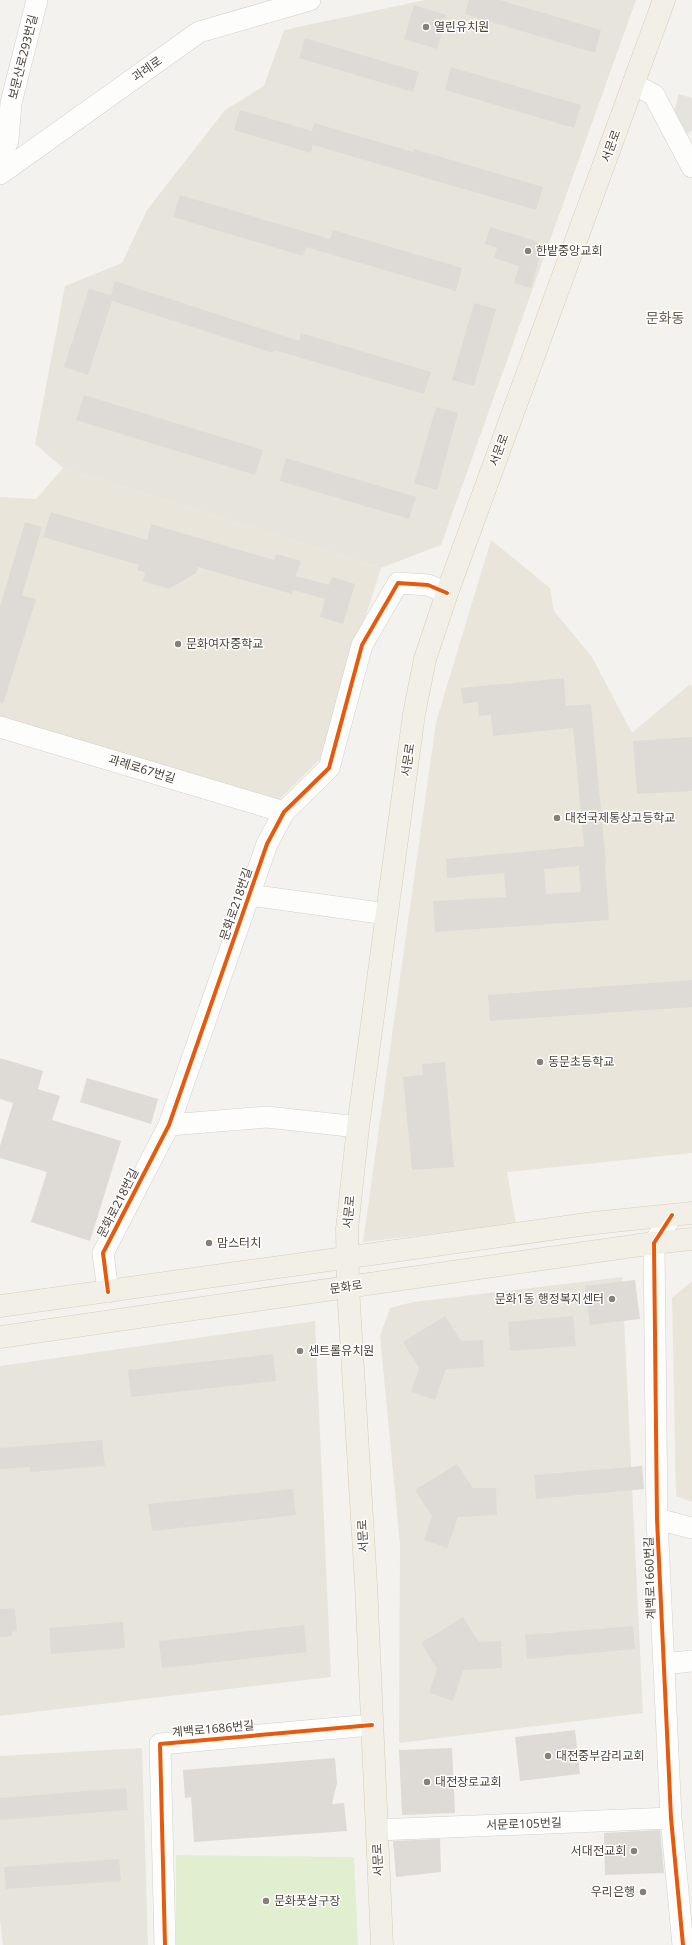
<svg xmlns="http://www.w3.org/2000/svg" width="692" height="1945" font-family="'Noto Sans','Noto Sans KR',sans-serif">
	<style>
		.residential { fill: #e7e4dc }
		.education { fill: #eae5da }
		.green { fill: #e1eecf }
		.parking { fill: #e6e3df }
		.building { fill: #dedbd6; fill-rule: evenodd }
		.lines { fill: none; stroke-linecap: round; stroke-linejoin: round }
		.minor-casing { stroke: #d2d0cb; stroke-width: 22 }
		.major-casing { stroke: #d6cebb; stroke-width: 23 }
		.minor { stroke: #fdfdfc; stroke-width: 21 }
		.major { stroke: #f2efe6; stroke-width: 22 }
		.cycleway-casing { stroke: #fff; stroke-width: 6 }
		.cycleway { stroke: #e8590c; stroke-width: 4 }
		.poi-dot { fill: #868178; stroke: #fff; stroke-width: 1.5 }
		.labels { text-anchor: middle; stroke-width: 3; stroke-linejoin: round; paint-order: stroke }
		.poi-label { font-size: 12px; fill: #4b4439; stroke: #fff; text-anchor: start }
		.street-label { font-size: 12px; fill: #4b4439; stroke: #fff }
		.quarter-label { font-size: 14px; fill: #6e6250; stroke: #fff }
	</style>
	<rect width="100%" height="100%" fill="#f4f2ee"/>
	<path class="residential" d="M425,0H636L441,545L381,568L63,468L35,444L65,286L122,263L147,210L225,110L264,86L284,30Z
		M622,1277L643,1713L399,1743L400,1544L380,1336L390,1308L413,1302Z
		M315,1321L331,1677L0,1716V1366Z
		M142,1748L148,1945H3L0,1918V1756Z"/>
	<path class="education" d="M63,468L381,568L321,758L278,801L0,720V497L36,499Z
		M491,540L550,588L554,611L592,657L632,733L690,684L692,687V1153L507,1172L516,1224L363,1242L436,722Z
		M692,1281V1502L676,1496L672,1298Z"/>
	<path class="green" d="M176,1855L354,1857L358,1945H176Z"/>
	<path class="parking" d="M679,94L692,98V130L687,134L674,111Z"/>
	<path class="building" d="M469,0H500L601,30L595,53L465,14Z
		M414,5L447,15L437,49L404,39Z
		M305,38L419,72L413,92L299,58Z
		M451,67L581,105L574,128L445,90Z
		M240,110L312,131L314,123L413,152L414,149L543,187L536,210L313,145L311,153L234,130Z
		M180,195L330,239L333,230L462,268L456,291L306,247L303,256L173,217Z
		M490,227L533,240L539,245L540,255L531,288L514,283L519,266L494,258L497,248L485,244Z
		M115,281L299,341L301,333L431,372L424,394L274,350L273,353L112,301L88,375L64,367L89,289L111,295Z
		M474,303L496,309L474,386L452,380Z
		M84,395L263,450L255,475L76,420Z
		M436,407L458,413L437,490L414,483Z
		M286,458L416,497L409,519L280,481Z
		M51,512L147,540L151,524L274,560L276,554L301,561L296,576L329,585L332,577L355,584L343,624L320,617L325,599L293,590L292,594L198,567L196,573L169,589L143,581L145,572L137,570L139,565L43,537Z
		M25,522L42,527L22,595L36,599L3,704L0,703V607Z
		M564,678L566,706L591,704L606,863H605L609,920L435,932L433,901L506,897L504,873L447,878L446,859L584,846L573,728L493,736L491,715L479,716L478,702L463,704L461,688ZM579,866L581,892L546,894L544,869Z
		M692,737V791L637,794L633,741Z
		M692,980V1007L490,1021L488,995Z
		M0,1058L43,1071L38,1089L60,1096L52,1120L121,1141L90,1241L31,1222L47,1172L0,1158V1146L13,1103L0,1099Z
		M445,1062L454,1167L412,1170L403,1077L423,1075L422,1064Z
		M87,1078L158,1099L151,1124L80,1102Z
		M635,1280L640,1319L590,1325L585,1286Z
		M445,1316L461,1341L483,1340L484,1367L446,1369L435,1400L411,1392L419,1368L403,1342Z
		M573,1316L576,1346L510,1351L508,1322Z
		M273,1354L276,1381L131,1397L128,1370Z
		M102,1440L105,1466L30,1472V1467L0,1469V1448Z
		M457,1464L473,1488H496L497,1515L458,1517L447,1548L424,1540L432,1516L415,1490Z
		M642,1466L644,1489L536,1499L534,1475Z
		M293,1489L296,1515L152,1531L148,1504Z
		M15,1608L17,1631L12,1632V1636L0,1637V1609Z
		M463,1617L479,1642L501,1641L502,1668L463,1670L453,1701L429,1693L437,1669L421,1643Z
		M123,1622L125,1648L51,1654L49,1628Z
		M304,1625L307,1652L162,1668L159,1641Z
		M633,1626L635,1649L527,1659L525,1635Z
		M575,1730L580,1774L520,1781L515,1737Z
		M452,1748L455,1813L402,1815L399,1750Z
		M335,1758L337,1783L332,1804L344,1803L347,1831L194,1842L191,1797L185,1798L183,1770Z
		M126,1788L128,1810L0,1820V1798Z
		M660,1830L664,1873L605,1875L604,1833Z
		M440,1839L441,1872L396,1877L393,1841Z
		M119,1859L121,1881L6,1889L4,1867Z"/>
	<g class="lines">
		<g class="minor-casing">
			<path id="minor" d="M633,84L654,95L692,167
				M0,161L8,140L11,103L37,0
				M0,174L199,32L310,0
				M0,727L284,812
				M250,895L387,914
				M169,1125L267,1117L358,1127
				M672,1215L654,1243L657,1519L671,1818L683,1945
				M108,1292L103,1253L169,1125L267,844L284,812L329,768L362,645L398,583L428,585L447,593
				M657,1519L692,1528
				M664,1664L692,1661
				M377,1830L671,1818
				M165,1945L160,1744L372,1725"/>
		</g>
		<g class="major-casing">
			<path id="major" d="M0,1306L594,1223L692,1213
				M0,1337L654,1243L692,1239
				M382,1945L366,1584L348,1287L347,1229L358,1127L414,714L425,659L447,593L664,0"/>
		</g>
		<use href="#minor" class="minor"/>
		<use href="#major" class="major"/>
		<g class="cycleway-casing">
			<path id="cycleway" d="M672,1215L654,1243L657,1519L671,1818L683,1945
				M108,1292L103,1253L169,1125L267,844L284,812L329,768L362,645L398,583L428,585L447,593
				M165,1945L160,1744L372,1725"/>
		</g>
		<use href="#cycleway" class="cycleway"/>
	</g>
	<g class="poi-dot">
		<circle cx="426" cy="27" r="4"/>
		<circle cx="528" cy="251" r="4"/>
		<circle cx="178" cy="644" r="4"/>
		<circle cx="557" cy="818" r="4"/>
		<circle cx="540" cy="1062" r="4"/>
		<circle cx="209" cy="1243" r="4"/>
		<circle cx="612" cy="1299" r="4"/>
		<circle cx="300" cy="1351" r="4"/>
		<circle cx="548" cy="1756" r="4"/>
		<circle cx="427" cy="1782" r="4"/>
		<circle cx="634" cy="1851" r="4"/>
		<circle cx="643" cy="1892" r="4"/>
		<circle cx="266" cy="1901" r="4"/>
	</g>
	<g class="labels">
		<g class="poi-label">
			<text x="434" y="31">열린유치원</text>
			<text x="536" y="255">한밭중앙교회</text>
			<text x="186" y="648">문화여자중학교</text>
			<text x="565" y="822">대전국제통상고등학교</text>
			<text x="548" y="1066">동문초등학교</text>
			<text x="217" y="1247">맘스터치</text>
			<text x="604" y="1303" text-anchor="end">문화1동 행정복지센터</text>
			<text x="308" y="1355">센트롤유치원</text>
			<text x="556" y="1760">대전중부감리교회</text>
			<text x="435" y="1786">대전장로교회</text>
			<text x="626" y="1855" text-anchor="end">서대전교회</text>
			<text x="635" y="1896" text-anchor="end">우리은행</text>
			<text x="274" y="1905">문화풋살구장</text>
		</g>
		<g class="street-label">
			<text transform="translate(23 57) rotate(-76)" y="4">보문산로293번길</text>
			<text transform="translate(147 69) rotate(-35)" y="4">과례로</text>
			<text transform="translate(611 146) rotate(-70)" y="4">서문로</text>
			<text transform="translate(499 450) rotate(-70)" y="4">서문로</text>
			<text transform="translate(408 760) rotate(-82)" y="4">서문로</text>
			<text transform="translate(142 769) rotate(17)" y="4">과례로67번길</text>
			<text transform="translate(236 904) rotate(-71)" y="4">문화로218번길</text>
			<text transform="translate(118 1203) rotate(-63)" y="4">문화로218번길</text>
			<text transform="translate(349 1212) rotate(-85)" y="4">서문로</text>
			<text transform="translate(346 1287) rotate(-8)" y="4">문화로</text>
			<text transform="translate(363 1536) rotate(-93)" y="4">서문로</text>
			<text transform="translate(650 1578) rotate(-92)" y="4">계백로1660번길</text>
			<text transform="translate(213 1729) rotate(-5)" y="4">계백로1686번길</text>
			<text transform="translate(524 1824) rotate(-2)" y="4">서문로105번길</text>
			<text transform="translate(378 1860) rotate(-93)" y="4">서문로</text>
		</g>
		<g class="quarter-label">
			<text x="665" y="323">문화동</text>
		</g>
	</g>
</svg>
